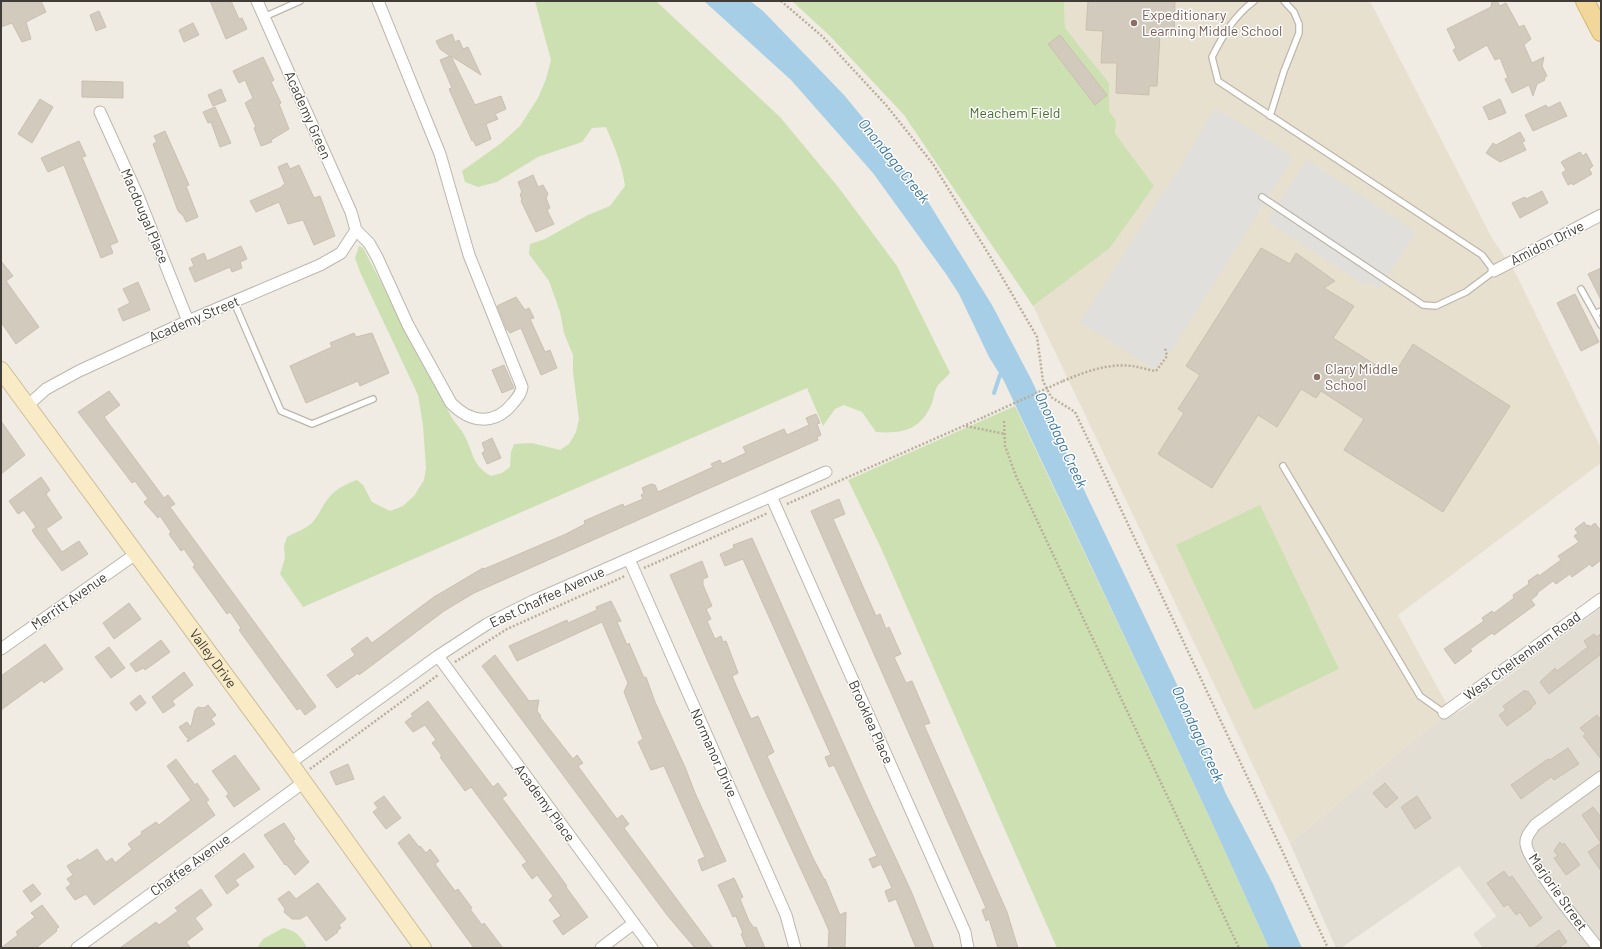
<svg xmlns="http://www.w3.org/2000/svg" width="1602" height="949" font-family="Barlow,sans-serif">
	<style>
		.residential { fill: #e3ded3 }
		.education { fill: #e8e0cf }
		.green { fill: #cce0b1 }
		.parking { fill: #e1dfdc }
		.water { fill: #a6cee7 }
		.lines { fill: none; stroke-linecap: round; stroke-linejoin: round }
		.stream { stroke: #a6cee7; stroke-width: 4 }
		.building { fill: #d3cabe; stroke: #cabfaf }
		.lane-casing { stroke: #bdb6ab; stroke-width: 8 }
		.street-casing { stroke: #bdb6ab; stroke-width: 13 }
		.secondary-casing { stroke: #cbbd98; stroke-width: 18 }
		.primary-casing { stroke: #d5b36d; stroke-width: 20 }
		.path { stroke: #baae9b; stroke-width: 2.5; stroke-dasharray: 2 2; stroke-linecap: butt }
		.lane { stroke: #fff; stroke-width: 5.5 }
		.street { stroke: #fff; stroke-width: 11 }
		.secondary { stroke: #f8ebc6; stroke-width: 16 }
		.primary { stroke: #f2d79a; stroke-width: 18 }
		.path-bridge { stroke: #baae9b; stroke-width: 2.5; stroke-dasharray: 2 2; stroke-linecap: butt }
		.education-dot { fill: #8d6e63; stroke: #fff; stroke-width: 1.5 }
		.labels { text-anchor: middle; stroke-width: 3; stroke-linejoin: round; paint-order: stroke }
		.education-label { font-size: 14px; fill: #785e54; stroke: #fff; text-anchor: start }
		.park-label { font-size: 14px; fill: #476c2f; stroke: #fff }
		.street-label { font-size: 14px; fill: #413c35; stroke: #fff }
		.water-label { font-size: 15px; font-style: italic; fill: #3b77a0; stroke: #fff }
	</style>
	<rect width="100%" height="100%" fill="#f0ece4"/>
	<path class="residential" d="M1601,608V948H1483L1473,934L1496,916L1459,866L1341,948H1336L1290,843L1439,719L1451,716L1465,708Z"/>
	<path class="education" d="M1064,1H1370L1492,238L1516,274L1601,448V463L1398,615L1446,703L1439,719L1290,843L1033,306L1110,248L1154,186L1115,133L1116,121L1109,110V83L1065,28Z"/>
	<path class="green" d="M535,1H656L780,117L839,188L897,266L950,373C946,378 940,382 937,387C934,392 934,398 932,403C921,430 903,434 876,432L862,412L844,405L835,409L823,426L807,388L303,607L280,574L285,558L284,546L287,537C294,533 305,529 311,524C318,517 321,508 327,500C334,490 345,484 357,480L363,485L372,502L390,511L403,506L414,496L424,480L426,468L423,426L418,395L360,272L355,258L359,246L363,248L452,418C455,423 460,428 463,433C474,451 470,464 491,476L502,473L510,467L511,452L514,444L532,443L560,450L569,444L576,432L579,419L573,372V355L564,333L560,312L549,281L529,254L530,244L545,239L588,215L610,206L625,186C622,164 615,148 606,127L592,128L582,142L538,157L497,182L478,187L465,182L462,171L500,144L520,126L538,98L546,79L551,60Z
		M792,1H1064L1065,28L1109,83V110L1116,121L1115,133L1154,186L1110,248L1033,306L904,115L830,36Z
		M1015,406L1208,814L1269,948H1057L880,546L848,480Z
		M1260,505L1339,669L1254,710L1176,545Z
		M283,928C295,930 302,937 307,948H257L263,939Z"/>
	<path class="parking" d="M1215,108L1276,145L1293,158L1169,354H1165L1155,370L1080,322L1184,161Z
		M1307,160L1416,232L1379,289L1368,282L1365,285L1267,221Z"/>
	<path class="water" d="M704,1H750L763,11L844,95L887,147L927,200L992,305L1031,379L1193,718L1226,794L1273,884L1302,948H1269L1208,814L1004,381L989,357L959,294L946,274L873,173L791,80Z"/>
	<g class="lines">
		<path class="stream" d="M994,393L1000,375"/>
	</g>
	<path class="building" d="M1,1H41L46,12L26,22L31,39L22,42L12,23L1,27Z
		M210,1H231L239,19L242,18L247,29L226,39Z
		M1088,1H1175L1174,34H1160L1157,86H1149V95L1116,93L1117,63H1101L1103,31L1086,30Z
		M1492,1H1497L1500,6L1506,3L1519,27L1524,25L1531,39L1524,45L1532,63L1544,57L1542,66L1547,76L1544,78L1545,80L1537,84L1533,96L1529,85L1512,93L1505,79L1508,78L1500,58L1495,60L1487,45L1459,61L1453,50L1456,48L1447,29L1491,7Z
		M99,11L106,27L96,31L90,15Z
		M193,23L199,35L184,42L179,30Z
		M452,34L455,42L459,40L463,49L468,47L481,75L451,56L475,105L501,96L506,109L495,114L498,119L486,124L491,139L476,146L473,140L472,141L449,89L452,88L440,60L450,56L440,49L436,41Z
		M1060,35L1107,95L1095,105L1048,44Z
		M263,57L274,80L271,82L281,103L279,104L289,129L271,140L272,142L261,146L254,128L256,127L245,103L253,98L245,80L239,83L233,71Z
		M82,81L123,82V98L82,97Z
		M221,89L226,101L213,106L208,95Z
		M40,99L53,107L32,143L18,134Z
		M1500,99L1506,113L1489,120L1483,107Z
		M1560,102L1567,116L1533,131L1525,115L1546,105L1548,108Z
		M215,107L231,143L220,147L211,122L208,123L203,112Z
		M165,131L189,185L186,186L198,217L186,222L183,215H182L178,211L153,144L157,142L154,136Z
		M1520,132L1525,141L1522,142L1526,150L1500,162L1486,153L1493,143L1496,145Z
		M79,141L86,156L82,157L118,242L110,245L113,253L101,258L64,165L48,172L41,158Z
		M1580,152L1583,156L1586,153L1593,166L1589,169L1592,174L1573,185L1572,183L1568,185L1562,173L1566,170L1561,162Z
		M287,163L290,169L299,165L314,198L320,196L335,236L314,245L303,220L288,224L279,202L256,212L250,201L282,187V186L285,184L278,167Z
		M533,175L538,187L543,185L548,194L546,198L550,208L547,210L554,224L536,232L521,201L522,200L520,194L522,192L518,182Z
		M1542,191L1548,203L1520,218L1512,203L1525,197L1526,199Z
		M241,246L247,259L240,262L242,268L232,272L230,267L195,282L189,268L194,266L191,259L204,253L207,261Z
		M1261,248L1290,264L1296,253L1335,281L1324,288L1354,306L1333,338L1393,376L1413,344L1510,406L1443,512L1344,450L1364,419L1321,391L1316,398L1301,389L1277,427L1258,415L1212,488L1158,454L1184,413L1178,409L1200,375L1186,366Z
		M1,261L13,276L6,281L39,327L16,344L1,322Z
		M1601,268V300L1588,274Z
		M138,282L150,310L123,321L118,309L130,303L123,289Z
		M1575,294L1599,342L1581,351L1557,303Z
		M516,297L525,310L529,308L534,318L530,319L545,352L550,350L557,368L541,375L521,328L510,333L508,330H507L497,306Z
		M354,333L356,337L372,333L389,373L360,386L358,381L306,403L290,366L332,347L330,343Z
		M504,365L514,388L502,393L492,370Z
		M109,391L120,405L104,417L164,498L168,495L175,504L170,507L315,705L316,707L305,715L300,708L297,710L275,680L239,630L241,628L230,612L227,614L193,567L195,565L184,549L181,551L169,534L171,532L160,516L158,518L144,502L148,499L135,481L132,483L126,475L78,412Z
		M816,414L820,423L817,424L821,435L817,437L818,440L474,593L444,611L359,675L358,673L337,688L327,675L355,655L351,649L367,637L372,643L434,597L483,568L484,569L566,534L585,524L584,521L623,504L624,507L643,499L641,495L644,493L642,488L651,484L655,485L658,492L713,467L711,464L720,460L722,464L746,453L743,447L784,429L787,435L809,425L806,418Z
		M1,421L25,455L1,474Z
		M492,438L501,458L487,464L482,453L485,451L482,443Z
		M41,477L50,490L46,494L62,518L46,529L62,552L79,541L88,554L62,571L35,535L32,530L36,527L24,510L18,514L9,501Z
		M839,499L845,514L833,519L876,616L880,614L886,629L889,627L901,654L894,657L906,683L912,681L930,723L924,725L995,885L1007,912L1018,948H998L989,919L986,921L982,910L986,908L811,511Z
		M1584,522L1587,526L1589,525L1590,527L1595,523L1601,531V560L1592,567L1590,564L1572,577L1570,574L1556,584L1553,581L1537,593L1538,594L1531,600L1535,605L1494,635L1492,633L1470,649L1472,651L1455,664L1444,649L1484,621L1482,618L1492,611L1494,613L1514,598L1513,595L1529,584L1528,581L1538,574L1539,576L1561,560L1558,556L1579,542L1574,536L1578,533L1575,529Z
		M752,538L867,797L911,891L934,948H916L896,899L889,902L885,891L892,888L881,864L873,868L869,859L877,856L834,765L829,767L825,757L831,755L743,559L725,566L720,554L734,548L733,545Z
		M702,561L708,577L703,579V585L712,606L706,609L711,619L707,621L715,639L721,636L723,642L726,641L738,673L732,676L737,688L751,719L758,716L774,752L767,756L814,860L824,879H825L840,915L846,912L845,948H828L829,931L824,919L763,787L670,575Z
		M611,601L621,621L617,622L627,645L629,643L644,678L646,677L655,702L685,767L695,793L726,861L702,871L698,860L705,857L664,766L651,770L638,742L643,739L624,692L628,683L602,622L517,661L509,646L567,620L568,623L597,610L596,607Z
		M129,603L141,619L114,639L103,623Z
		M1594,634L1596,637L1601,634V654L1549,694L1540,682L1555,668L1557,671L1588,647L1584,641Z
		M161,640L170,652L145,670L143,668L136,672L130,664Z
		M45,644L63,669L44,683L42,680L1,710V676Z
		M109,647L125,668L111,678L95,657Z
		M495,655L529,701L539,700L537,711L541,716L540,717L573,759L577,755L583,763L578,766L580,769L617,819L622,815L629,824L624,828L713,948H695L667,915L482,666Z
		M184,672L193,685L172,701L175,705L163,713L152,697Z
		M1525,690L1526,692L1528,691L1536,703L1531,707L1532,708L1507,726L1499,715L1506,710L1503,706Z
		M140,695L146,703L136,711L130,703Z
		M428,701L493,787L498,783L507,795L502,798L567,886L566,887L588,917L563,935L553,921L561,916L549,900L553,896L537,875L532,879L522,865L527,862L471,787L465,791L440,757L442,756L432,743L436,740L425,725L413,732L405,722L413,716L411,714Z
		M208,705L216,715L211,719L215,724L187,742L189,737L187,738L179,727L187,722L191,727L195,710L198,707L204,708Z
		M1597,715L1601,720V759L1583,736L1586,734L1580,728Z
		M1568,748L1579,764L1554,780L1551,777L1521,799L1511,785L1548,759L1550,760Z
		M235,755L260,789L234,807L226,796L229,794L212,771Z
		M176,759L195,785L197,783L209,800L206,802L215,815L94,905L86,894L75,900L66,888L71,884L67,879L73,875L67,866L78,859L79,861L97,849L106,862L112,858L115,863L132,849L128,844L142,834L141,832L156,822L159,825L191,800L167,766Z
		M348,764L354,779L336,785L330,772Z
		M1385,783L1398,798L1386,808L1373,793Z
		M384,796L401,818L386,829L373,812L378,808L374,803Z
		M1417,796L1431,818L1415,829L1401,807Z
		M1593,807L1601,817V871L1588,852L1601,843L1582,815Z
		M284,823L295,839L293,841L309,862L295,875L286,864L285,865L264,835Z
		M409,834L419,847L420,846L426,853L430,849L439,861L435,864L455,891L458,889L472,908L470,909L482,925L484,923L503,948H474L398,843Z
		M1560,842L1562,845L1564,843L1580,865L1566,875L1554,858L1558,856L1554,851Z
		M244,853L254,867L235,880L239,885L227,894L215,876Z
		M1504,871L1509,878L1512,876L1542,918L1530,927L1520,912L1516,915L1508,904L1504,907L1487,883Z
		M734,878L743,897L740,899L749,921L754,928L756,927L765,948H747L741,934L743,933L736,916L733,917L727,904L718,885Z
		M318,883L346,919L339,925L341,928L337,931L338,932L326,941L307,915L300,919H292L284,912L285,909L278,899L289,891L296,899Z
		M33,884L41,894L31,902L23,891Z
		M201,889L212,905L195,918L203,929L186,942L191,948H120L156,922L159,925L178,911L175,908Z
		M42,905L59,927L56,929L57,931L36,948H1L18,935L16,932L35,917L31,913Z
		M1559,930L1567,942L1558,948H1534Z"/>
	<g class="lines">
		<g class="lane-casing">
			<path id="lane" d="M1254,1C1234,16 1223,35 1212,57L1218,81L1482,255L1494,271L1466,292L1436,306L1423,305L1262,197
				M264,17L300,1
				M1270,116L1284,71L1299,33V24L1294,12L1284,1
				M1581,289L1595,314L1601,311
				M234,302L281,411L312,424L373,399
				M1595,314L1601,325
				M1283,466L1420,696L1444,713"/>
		</g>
		<g class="street-casing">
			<path id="street" d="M257,1L351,212L356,230L369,243L377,257L408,325L451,403C470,423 495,426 513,403C518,397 521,394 522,387L469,255L440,154L378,1
				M100,112L138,196L188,321
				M1494,271L1601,215
				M27,406L46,389L79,371L188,321L320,265L341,253L356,230
				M771,496L965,932L968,948
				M629,559L786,915L795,948
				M1,649L137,553
				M438,656L652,948
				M1444,713L1601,599
				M290,763L438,656L487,624L533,601L826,472
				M77,948L304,782
				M601,948L634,923
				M1598,948C1585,931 1527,861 1526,844C1525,836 1531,831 1535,825L1601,777"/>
		</g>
		<g class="secondary-casing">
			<g id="secondary">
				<path id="s1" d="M1,370L290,763L423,948"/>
			</g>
		</g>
		<g class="primary-casing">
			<path id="primary" d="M1585,1L1601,32"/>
		</g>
		<path class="path" d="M781,1L823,37L886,105L933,164L991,258L1037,337L1043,381L1051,397L1075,412L1328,948
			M1063,381C1085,372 1107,363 1132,366C1140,367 1148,370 1156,371L1167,356L1165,348
			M1004,421L1005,446L1016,476L1239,948
			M966,426L1005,434
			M787,504L984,417
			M644,568L768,513
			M455,662L507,629L625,576
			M310,769L438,675"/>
		<use href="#lane" class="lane"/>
		<use href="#street" class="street"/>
		<use href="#secondary" class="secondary"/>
		<use href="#primary" class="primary"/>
		<path class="path-bridge" d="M984,417L1063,381"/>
	</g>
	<g class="education-dot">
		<circle cx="1134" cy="23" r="4"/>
		<circle cx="1317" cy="377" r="4"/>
	</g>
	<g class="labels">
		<g class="education-label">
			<text x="1142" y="20">Expeditionary<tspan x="1142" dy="16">Learning Middle School</tspan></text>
			<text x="1325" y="374">Clary Middle<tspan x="1325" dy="16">School</tspan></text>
		</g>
		<g class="park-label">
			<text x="1015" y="118">Meachem Field</text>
		</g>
		<g class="street-label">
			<text transform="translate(308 115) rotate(66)" y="5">Academy Green</text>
			<text transform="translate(145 216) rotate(67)" y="5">Macdougal Place</text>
			<text transform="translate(1547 243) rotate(-27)" y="5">Amidon Drive</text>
			<text transform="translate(194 319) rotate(-23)" y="5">Academy Street</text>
			<text transform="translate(547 597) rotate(-25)" y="5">East Chaffee Avenue</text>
			<text transform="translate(69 601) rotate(-35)" y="5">Merritt Avenue</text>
			<text transform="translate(1522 656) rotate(-36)" y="5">West Cheltenham Road</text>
			<text dy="5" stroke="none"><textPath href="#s1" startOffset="358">Valley Drive</textPath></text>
			<text transform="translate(871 722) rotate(66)" y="5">Brooklea Place</text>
			<text transform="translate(714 753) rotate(66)" y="5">Normanor Drive</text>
			<text transform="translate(545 803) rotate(54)" y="5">Academy Place</text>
			<text transform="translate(190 865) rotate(-36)" y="5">Chaffee Avenue</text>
			<text transform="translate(1558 892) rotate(55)" y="5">Marjorie Street</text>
		</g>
		<g class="water-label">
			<text transform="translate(894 161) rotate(51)" y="5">Onondaga Creek</text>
			<text transform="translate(1061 440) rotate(65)" y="5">Onondaga Creek</text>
			<text transform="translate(1198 734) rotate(65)" y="5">Onondaga Creek</text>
		</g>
	</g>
	<rect width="1602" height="949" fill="none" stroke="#413c35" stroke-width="4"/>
</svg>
